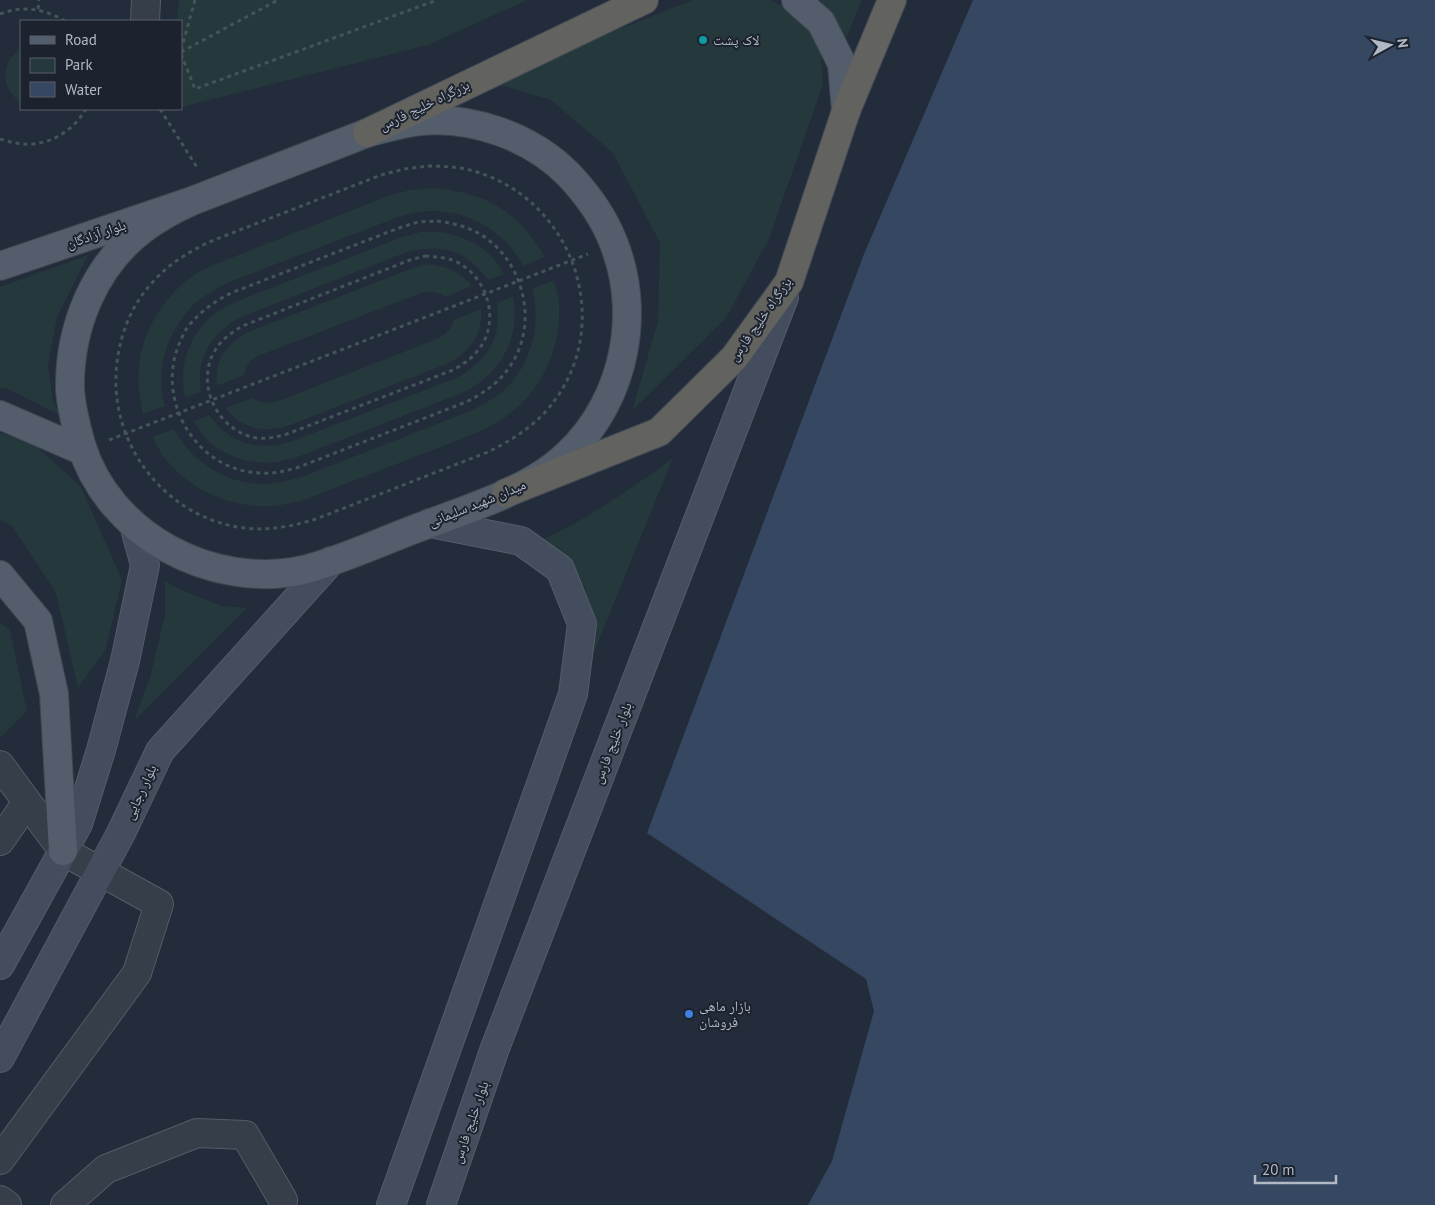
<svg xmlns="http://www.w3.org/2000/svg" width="1435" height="1205" font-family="'PT Sans','Noto Naskh Arabic',sans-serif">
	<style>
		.green { fill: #25383b }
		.water { fill: #364761 }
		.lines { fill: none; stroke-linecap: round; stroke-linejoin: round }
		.minor-casing { stroke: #545c68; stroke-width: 30 }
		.secondary-casing { stroke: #545c68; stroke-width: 30 }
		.primary-casing { stroke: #3f4753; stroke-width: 30 }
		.trunk-casing { stroke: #414955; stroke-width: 30 }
		.path { stroke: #425558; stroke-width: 3; stroke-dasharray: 4 4; stroke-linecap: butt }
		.minor { stroke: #363e4a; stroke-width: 28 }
		.secondary { stroke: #444d5d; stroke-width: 28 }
		.primary { stroke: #545d6b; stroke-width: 28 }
		.trunk { stroke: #62625f; stroke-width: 28 }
		.culture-dot { fill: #0f9aa8; stroke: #1c232f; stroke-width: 2 }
		.shop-dot { fill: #3f7fe0; stroke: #1c232f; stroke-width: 2 }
		.labels { text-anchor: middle; stroke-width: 4; stroke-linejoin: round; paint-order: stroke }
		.poi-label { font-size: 14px; fill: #b1b9c6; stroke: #1c232f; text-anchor: start }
		.street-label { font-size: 14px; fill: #b1b9c6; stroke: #1c232f }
	</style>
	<rect width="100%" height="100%" fill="#232c3a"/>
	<path class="green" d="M179,0H527L428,45L181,107V21H177Z
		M693,0H770L802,15L820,43L823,84L769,239L726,318L632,411L658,321L660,243L613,153L551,100L487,81Z
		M820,0H862L842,48L831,14Z
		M21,49V102C0,90 0,61 21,49Z
		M433,188C488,193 517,211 545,257L523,266C507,234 471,211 434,211C421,211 408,214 396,218L227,283C215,290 202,296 192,306C168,332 154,371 165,406L143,414C140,399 137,384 139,368C142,330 165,294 197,273C204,269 211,266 218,263L388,196L410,190Z
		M420,232C427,232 433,231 440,232C465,235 493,250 504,274L488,280C467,250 442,244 407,252L241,317C211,334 196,356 201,392L185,398C178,365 190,331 218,311C223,308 230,305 235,302L402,237Z
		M88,255L57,317L48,365L53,402L63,417L8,389L0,388V287Z
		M427,264C446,266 460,271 472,286L445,297C437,291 430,291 421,293L258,356C250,361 246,366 244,375L217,386C214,360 226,344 248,332L413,268Z
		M554,280C556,288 558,295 559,303C562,350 540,395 500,421C493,425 486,428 479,432L309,498C302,500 294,503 287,504C241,513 192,494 164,457C159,451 156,443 152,437L174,429C191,461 226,484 263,484C277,484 289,480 302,477L470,411C482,405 493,399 503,391C531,366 542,324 532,289Z
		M513,296C520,329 507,363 479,383C474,387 468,390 462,393L295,458C289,459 283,461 276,462C245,466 208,451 194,421L209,415C230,444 256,451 290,442L456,378C487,361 502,339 497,303Z
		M481,309C483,335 471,350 449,363L285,427C260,432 241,429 226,408L252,398C260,403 267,403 276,402L439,338C447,333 451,329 454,320Z
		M0,433L33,443L81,487L122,580L106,649L78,688L56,593L12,526L0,520Z
		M673,458L594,652L585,588L568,565L540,541C587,519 631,489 673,458Z
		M165,581L181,590L222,606L247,608L134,721L151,674L165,614Z
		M0,622L10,630L27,711L0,738Z"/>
	<path class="water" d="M973,0H1435V1205H808L832,1161L874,1011L866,979L647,833L864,254Z"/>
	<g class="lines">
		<g class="minor-casing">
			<path id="minor" d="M145,21L146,0
				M0,765L63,851L159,904L137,973L0,1160
				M0,841L27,802
				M0,1200L7,1205
				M65,1205L106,1169L197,1133L245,1135L283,1200"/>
		</g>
		<g class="secondary-casing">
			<path id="secondary" d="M0,965L78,824L101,750L125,661L145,565L134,525
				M0,1058L121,833L160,751L331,561
				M391,1205L573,694L582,624L560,569L521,541L430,523
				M441,1205L495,1048L784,297"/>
		</g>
		<g class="primary-casing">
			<path id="primary" d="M796,0L821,22L842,64L846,111
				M0,266L192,201L367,133C385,128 402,123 421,121C473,116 531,137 568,174C588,195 604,217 614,244C644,320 621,414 555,465C516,495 461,511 415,529C380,542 340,561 303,570C212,590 108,535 81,444C76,426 71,407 70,389C69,328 94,266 143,229C158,218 174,209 192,201
				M0,415L83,451
				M0,575L38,621L54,694L63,851"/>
		</g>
		<g class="trunk-casing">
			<path id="trunk" d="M367,133L644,0
				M506,493L659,432L734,358L789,282L846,111L892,0"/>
		</g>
		<path class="path" d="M38,9L39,0
			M0,14C23,5 45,9 65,21
			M181,50L195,0
			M181,52L278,0
			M181,54L195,89L437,0
			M160,109L198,169
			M0,139C10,142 20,145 31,144C54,143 75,128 86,109
			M428,166C445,166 461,167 477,172C577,203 617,330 547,410C530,429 510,441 488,452L316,519C293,526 270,531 245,528C165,519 107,442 117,363C120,335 131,306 151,284C167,265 187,253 209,242L381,175L404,169Z
			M437,221C450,223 462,225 474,231C522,254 541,322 510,366C499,383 484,393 466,402L299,467C286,471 274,474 261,473C202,472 161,411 175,356C178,346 182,336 187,328C199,312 214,302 231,293L399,228L418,222Z
			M425,256C435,257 445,257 455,261C483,274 498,310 485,339C478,354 466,363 453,370L287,434C277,437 268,439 257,438C220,432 197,390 212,356C219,341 231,332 245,325L410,260Z
			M109,440L588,254"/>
		<use href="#minor" class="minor"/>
		<use href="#secondary" class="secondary"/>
		<use href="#primary" class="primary"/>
		<use href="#trunk" class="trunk"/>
	</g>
	<circle class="culture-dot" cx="703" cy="40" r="5"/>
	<circle class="shop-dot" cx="689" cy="1014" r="5"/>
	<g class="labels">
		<g class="poi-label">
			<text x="713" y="45">لاک پشت</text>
			<text x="699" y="1011">بازار ماهی<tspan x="699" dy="16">فروشان</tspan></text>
		</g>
		<g class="street-label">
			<text transform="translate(424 105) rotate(-26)" y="5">بزرگراه خلیج فارس</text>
			<text transform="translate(96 234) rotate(-19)" y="5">بلوار آزادگان</text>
			<text transform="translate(760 319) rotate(-55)" y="5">بزرگراه خلیج فارس</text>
			<text transform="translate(477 503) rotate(-22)" y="5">میدان شهید سلیمانی</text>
			<text transform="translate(612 743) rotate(-69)" y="5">بلوار خلیج فارس</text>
			<text transform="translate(140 792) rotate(-65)" y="5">بلوار رجایی</text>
			<text transform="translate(470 1122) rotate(-71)" y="5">بلوار خلیج فارس</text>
		</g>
	</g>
	<rect x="20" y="20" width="162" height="90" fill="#1c232f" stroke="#585f6b"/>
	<rect x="30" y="36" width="25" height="8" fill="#545d6b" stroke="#585f6b"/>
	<text x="65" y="45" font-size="15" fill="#b1b9c6">Road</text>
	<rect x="30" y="58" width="25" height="15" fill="#25383b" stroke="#585f6b"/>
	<text x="65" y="70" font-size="15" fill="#b1b9c6">Park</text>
	<rect x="30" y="82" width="25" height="15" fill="#364761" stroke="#585f6b"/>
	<text x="65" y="95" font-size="15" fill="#b1b9c6">Water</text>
	<g transform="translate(1390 45) rotate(82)" stroke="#1c232f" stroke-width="4" paint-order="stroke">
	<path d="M0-4L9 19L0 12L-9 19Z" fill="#b1b9c6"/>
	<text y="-8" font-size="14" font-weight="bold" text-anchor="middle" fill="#b1b9c6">N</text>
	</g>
	<path d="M1255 1175v8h81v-8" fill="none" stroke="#b1b9c6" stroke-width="2.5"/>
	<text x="1262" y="1175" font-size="15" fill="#b1b9c6" stroke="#1c232f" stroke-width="4" paint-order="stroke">20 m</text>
</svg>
